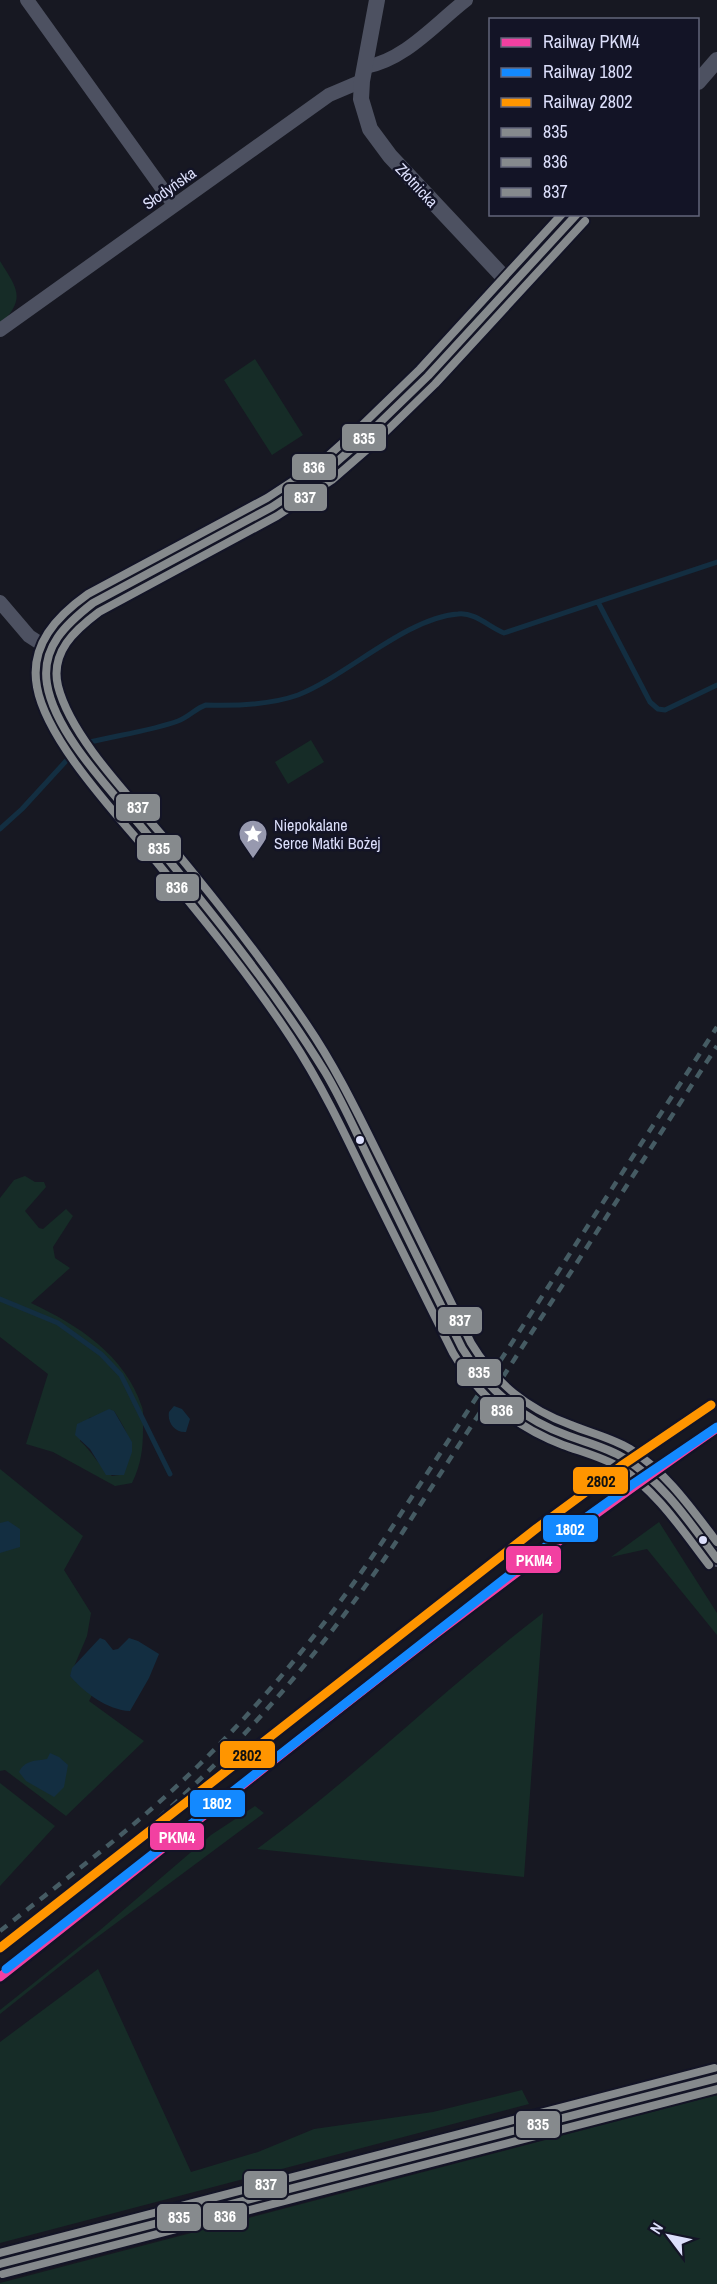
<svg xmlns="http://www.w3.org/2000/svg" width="717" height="2284" font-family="'Archivo Narrow',sans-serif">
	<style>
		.green { fill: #162c27; fill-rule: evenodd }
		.water { fill: #132e41 }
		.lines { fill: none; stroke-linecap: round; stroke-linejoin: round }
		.stream { stroke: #132e41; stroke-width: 5 }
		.minor { stroke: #4d5161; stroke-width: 14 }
		.tertiary { stroke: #4d5161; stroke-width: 16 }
		.rail { stroke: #455b63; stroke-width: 4.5; stroke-dasharray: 9 8; stroke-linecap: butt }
		.bus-1-casing { stroke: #131426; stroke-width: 12 }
		.bus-2-casing { stroke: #131426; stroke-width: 12 }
		.bus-3-casing { stroke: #131426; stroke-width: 12 }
		.bus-1 { stroke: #868a8d; stroke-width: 8 }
		.bus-2 { stroke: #868a8d; stroke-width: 8 }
		.bus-3 { stroke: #868a8d; stroke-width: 8 }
		.rail-1-casing { stroke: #131426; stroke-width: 14 }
		.rail-2-casing { stroke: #131426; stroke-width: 14 }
		.rail-3-casing { stroke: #131426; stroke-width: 14 }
		.rail-1 { stroke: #f240a1; stroke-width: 9 }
		.rail-2 { stroke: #1389ff; stroke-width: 9 }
		.rail-3 { stroke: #ff9500; stroke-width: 9 }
		.bus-dot { fill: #dcdffb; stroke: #131426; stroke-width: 2 }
		.labels { text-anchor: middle; stroke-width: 5; stroke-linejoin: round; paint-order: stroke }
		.street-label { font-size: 16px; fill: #dcdffb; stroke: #131426 }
		.poi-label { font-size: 16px; fill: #dcdffb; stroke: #131426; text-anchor: start }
		.line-badge { stroke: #131426; stroke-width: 2 }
		.badge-label { font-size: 16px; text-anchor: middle; font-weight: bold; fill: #fff }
		.pale-badge-label { font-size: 16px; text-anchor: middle; font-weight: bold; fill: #111 }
	</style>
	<rect width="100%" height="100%" fill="#171822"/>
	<path class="green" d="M0,261C18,290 26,298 0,325Z
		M255,359L303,435L272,455L224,380Z
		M311,740L324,762L288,784L275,762Z
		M25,1176L35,1182H44L46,1187L25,1211L39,1228L43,1229L66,1209L73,1216L53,1247L55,1258L70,1268L31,1303C78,1325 125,1355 142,1407C144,1413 143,1422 143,1429C143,1449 141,1465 132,1483L115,1486L53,1452L26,1444L48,1374L0,1337V1198L14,1180ZM114,1411C129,1434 138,1450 119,1475L112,1476C99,1467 92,1451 80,1441L89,1418Z
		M0,1469L83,1536L64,1570L91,1613L87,1636L70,1676L92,1695L89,1701L144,1741L66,1816L5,1770L0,1771Z
		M659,1522L717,1613V1635L647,1549L611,1557Z
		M543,1613L524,1877L257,1849C357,1776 445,1688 543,1613Z
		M0,1783L55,1826L0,1886Z
		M255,1806L264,1813L84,1947L0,2014V2010L99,1931L211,1835Z
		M98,1969L191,2172L258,2152L314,2129L433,2112L522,2090L529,2104L0,2243V2042Z
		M717,2095V2284H0V2283Z"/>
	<path class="water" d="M174,1406L182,1409L190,1419L186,1432C175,1433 167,1422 169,1412Z
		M109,1409L114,1411L132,1442V1452L124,1475H106L90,1449L75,1435L77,1424Z
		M8,1521L20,1529V1547L0,1553V1523Z
		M100,1638L105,1640L113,1650L118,1649L129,1638L138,1641L159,1654L149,1678L130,1711C107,1710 85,1693 70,1676L72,1668Z
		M50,1753L59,1757L68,1765L64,1787L54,1797L26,1781L19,1772C25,1760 35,1761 47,1759Z"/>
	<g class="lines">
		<path class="stream" d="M598,602L650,702L658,709L665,710L717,685
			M90,742C119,735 150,731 178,721C189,717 196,708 206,705C236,706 270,705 298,695C348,675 406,618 458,614C475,612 489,627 504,633L717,562
			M0,829L22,809L66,761
			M0,1299L58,1323L101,1354L121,1375L170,1474"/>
		<path class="minor" d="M27,0L174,205
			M365,67C405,60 435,24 466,0
			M0,330L329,95L362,81
			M0,602L29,636L49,649"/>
		<path class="tertiary" d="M377,0L362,81L361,99L370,129L390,156L512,286
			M698,82L717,60
			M577,214L428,376L363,439L325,472L272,507L93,603C30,646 36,685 75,745C161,854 255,956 327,1075L462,1348C486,1392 522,1420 569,1436C588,1443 607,1448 624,1458C664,1483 689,1523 717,1559
			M0,2264L717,2078"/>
		<path class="rail" d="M0,1931C68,1877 138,1825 199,1765C271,1694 333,1616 389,1532L717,1027
			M0,1946C53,1903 109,1863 160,1817C254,1732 334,1636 404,1530L717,1046"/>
		<g class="bus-1-casing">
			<path id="bus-1" d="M577,214L428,376L363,439L325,472L272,507L93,603C66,624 41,647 47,684C55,734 112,791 144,830C208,908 272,986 325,1072C343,1102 357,1135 372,1165C402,1226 432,1287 462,1348C488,1391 522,1419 569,1436C588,1443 608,1448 624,1458C664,1483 690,1523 717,1559
				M0,2264L717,2078"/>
		</g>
		<g class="bus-2-casing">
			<path id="bus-2" d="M562,214L420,369L356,431L319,464L267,498L88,594C57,616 29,645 37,687C47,743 122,820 159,865C205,921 251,977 291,1038C320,1082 343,1130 366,1178C395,1236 424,1294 453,1353C479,1397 515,1427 563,1445C582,1452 602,1457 619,1467C657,1491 682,1530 709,1565
				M3,2274L717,2089"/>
		</g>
		<g class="bus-3-casing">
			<path id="bus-3" d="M585,221L435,384L370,447L332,480L277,516L99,612C75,630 50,652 58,686C71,738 132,799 167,841C216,900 264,961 307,1025C337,1069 359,1116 383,1164C412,1224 442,1283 471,1343C495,1383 527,1409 571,1425C590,1433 612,1438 630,1449C666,1472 691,1508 717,1542
				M0,2253L714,2068"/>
		</g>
		<use href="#bus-1" class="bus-1"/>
		<use href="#bus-2" class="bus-2"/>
		<use href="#bus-3" class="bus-3"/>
		<g class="rail-1-casing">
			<path id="rail-1" d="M0,1977C237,1791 469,1599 717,1428"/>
		</g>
		<g class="rail-2-casing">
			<path id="rail-2" d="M6,1969L549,1544L633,1484L717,1427"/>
		</g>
		<g class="rail-3-casing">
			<path id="rail-3" d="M0,1948L537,1528L621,1466L711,1405"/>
		</g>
		<use href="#rail-1" class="rail-1"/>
		<use href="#rail-2" class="rail-2"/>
		<use href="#rail-3" class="rail-3"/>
	</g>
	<defs>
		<g id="sight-pin" transform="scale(1.5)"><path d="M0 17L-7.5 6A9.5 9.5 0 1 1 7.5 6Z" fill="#9799af" stroke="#131426"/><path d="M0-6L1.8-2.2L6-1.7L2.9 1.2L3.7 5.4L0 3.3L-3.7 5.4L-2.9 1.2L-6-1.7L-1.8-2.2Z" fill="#fff"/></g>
	</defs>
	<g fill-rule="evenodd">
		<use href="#sight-pin" x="253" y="834"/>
	</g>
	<g class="bus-dot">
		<circle cx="360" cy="1140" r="5"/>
		<circle cx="703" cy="1540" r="5"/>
	</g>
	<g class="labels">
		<g class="street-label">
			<text transform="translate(417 185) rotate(47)" y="6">Złotnicka</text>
			<text transform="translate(169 188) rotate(-35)" y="6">Słodyńska</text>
		</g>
		<g class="poi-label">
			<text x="274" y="831">Niepokalane<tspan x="274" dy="18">Serce Matki Bożej</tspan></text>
		</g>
	</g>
	<g class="line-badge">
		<rect x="341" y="423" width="46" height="29" rx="6" fill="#868a8d"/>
		<rect x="291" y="453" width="46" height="28" rx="6" fill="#868a8d"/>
		<rect x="283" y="483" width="45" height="29" rx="6" fill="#868a8d"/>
		<rect x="115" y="793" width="46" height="29" rx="6" fill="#868a8d"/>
		<rect x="136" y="834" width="46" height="28" rx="6" fill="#868a8d"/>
		<rect x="155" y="873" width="45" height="29" rx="6" fill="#868a8d"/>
		<rect x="437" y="1306" width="46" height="29" rx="6" fill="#868a8d"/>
		<rect x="456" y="1358" width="46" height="29" rx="6" fill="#868a8d"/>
		<rect x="479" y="1396" width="46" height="29" rx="6" fill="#868a8d"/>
		<rect x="572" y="1466" width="57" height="29" rx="6" fill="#ff9500"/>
		<rect x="542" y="1514" width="57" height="29" rx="6" fill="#1389ff"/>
		<rect x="505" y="1545" width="57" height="29" rx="6" fill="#f240a1"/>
		<rect x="219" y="1740" width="57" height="29" rx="6" fill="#ff9500"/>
		<rect x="189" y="1789" width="57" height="29" rx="6" fill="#1389ff"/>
		<rect x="149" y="1822" width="56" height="29" rx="6" fill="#f240a1"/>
		<rect x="515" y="2110" width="46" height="29" rx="6" fill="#868a8d"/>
		<rect x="243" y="2170" width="45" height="29" rx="6" fill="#868a8d"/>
		<rect x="202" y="2202" width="46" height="29" rx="6" fill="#868a8d"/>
		<rect x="156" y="2203" width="46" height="29" rx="6" fill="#868a8d"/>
	</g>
	<g class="badge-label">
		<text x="364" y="444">835</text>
		<text x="314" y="473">836</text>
		<text x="305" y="503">837</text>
		<text x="138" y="813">837</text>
		<text x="159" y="854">835</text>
		<text x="177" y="893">836</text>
		<text x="460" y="1326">837</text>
		<text x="479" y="1378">835</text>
		<text x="502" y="1416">836</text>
		<text x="570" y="1535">1802</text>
		<text x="534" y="1566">PKM4</text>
		<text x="217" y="1809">1802</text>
		<text x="177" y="1843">PKM4</text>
		<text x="538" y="2130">835</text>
		<text x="266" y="2190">837</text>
		<text x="225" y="2222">836</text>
		<text x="179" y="2223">835</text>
	</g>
	<g class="pale-badge-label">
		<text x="601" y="1487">2802</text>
		<text x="247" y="1761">2802</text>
	</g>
	<rect x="489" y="18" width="210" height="198" fill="#131426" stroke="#63657b" stroke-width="1.5"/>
	<rect x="501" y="38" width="30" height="9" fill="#f240a1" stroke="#63657b" stroke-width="1.5"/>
	<text x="543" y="48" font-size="18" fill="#dcdffb">Railway PKM4</text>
	<rect x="501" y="68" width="30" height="9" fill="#1389ff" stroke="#63657b" stroke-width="1.5"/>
	<text x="543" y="78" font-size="18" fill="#dcdffb">Railway 1802</text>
	<rect x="501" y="98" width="30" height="9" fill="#ff9500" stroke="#63657b" stroke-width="1.5"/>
	<text x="543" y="108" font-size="18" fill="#dcdffb">Railway 2802</text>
	<rect x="501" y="128" width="30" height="9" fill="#868a8d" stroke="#63657b" stroke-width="1.5"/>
	<text x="543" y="138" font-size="18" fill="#dcdffb">835</text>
	<rect x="501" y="158" width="30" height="9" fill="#868a8d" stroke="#63657b" stroke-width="1.5"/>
	<text x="543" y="168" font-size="18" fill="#dcdffb">836</text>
	<rect x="501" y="188" width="30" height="9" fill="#868a8d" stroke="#63657b" stroke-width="1.5"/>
	<text x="543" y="198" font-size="18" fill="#dcdffb">837</text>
	<g transform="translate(669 2236) rotate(302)" stroke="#131426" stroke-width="4.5" paint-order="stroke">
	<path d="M0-4.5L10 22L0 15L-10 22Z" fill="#dcdffb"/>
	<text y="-9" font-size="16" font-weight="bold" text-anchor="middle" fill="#dcdffb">N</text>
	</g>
</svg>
